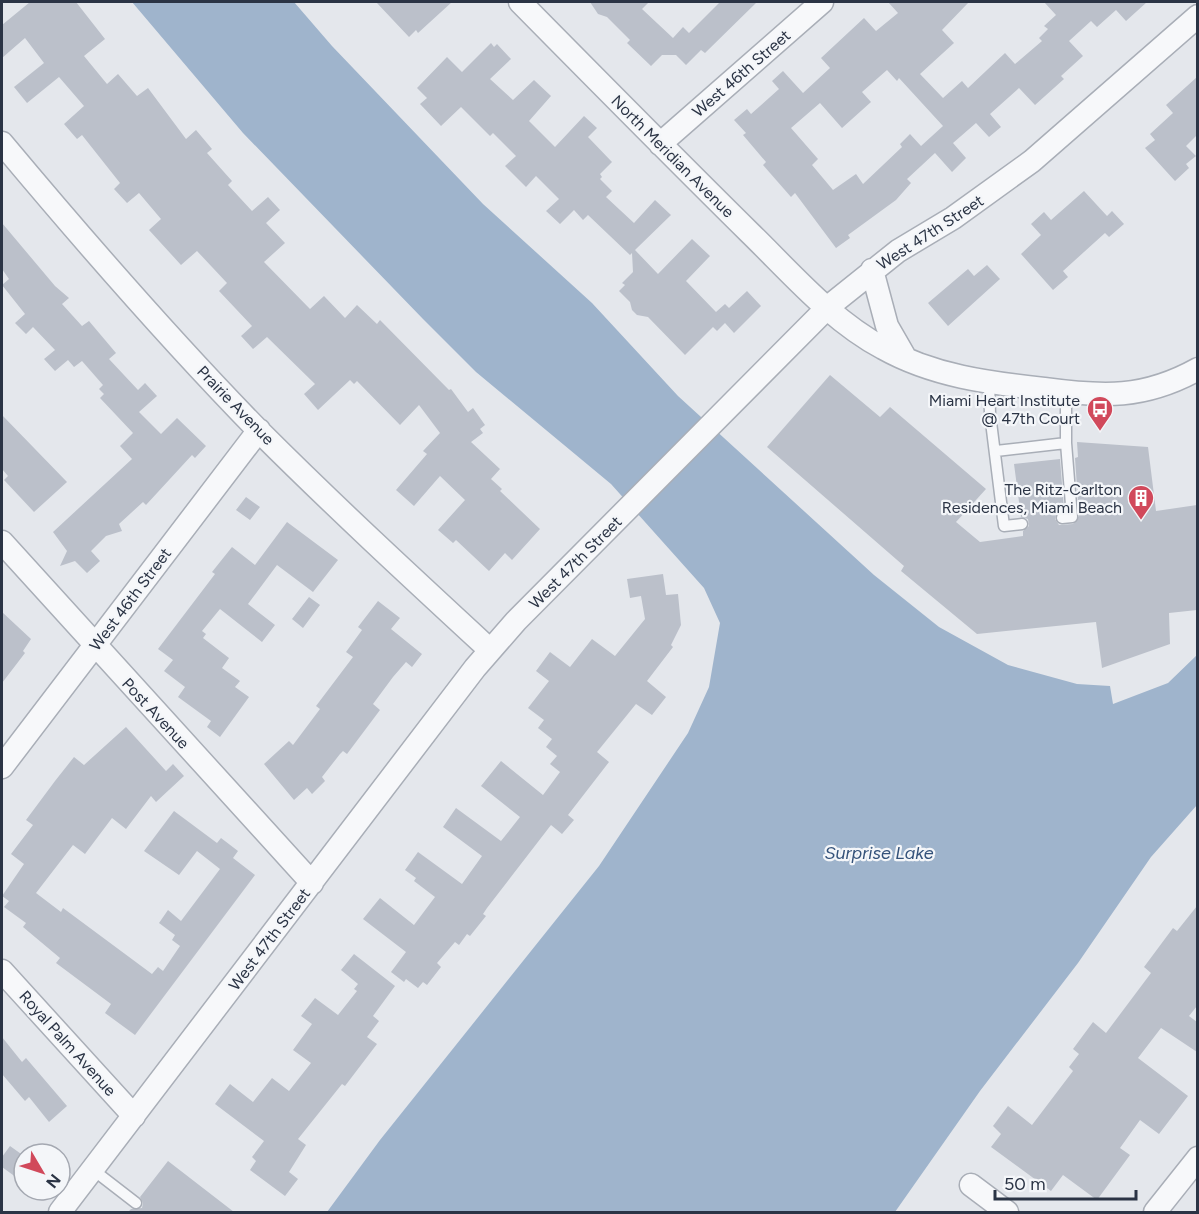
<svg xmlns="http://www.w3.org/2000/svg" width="1199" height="1214" font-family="Figtree,sans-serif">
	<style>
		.water { fill: #9fb4cc }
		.building { fill: #bbc0ca; fill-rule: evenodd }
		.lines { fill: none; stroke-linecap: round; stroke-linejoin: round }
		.service-casing { stroke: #a9aeb7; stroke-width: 13 }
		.minor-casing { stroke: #a9aeb7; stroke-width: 25 }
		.service { stroke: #f7f8fa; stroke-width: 10 }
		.minor { stroke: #f7f8fa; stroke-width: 22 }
		.labels { text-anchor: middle; stroke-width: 4.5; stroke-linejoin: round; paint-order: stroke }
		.street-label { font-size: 16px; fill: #2b3445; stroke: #f4f6f9 }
		.poi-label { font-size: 16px; fill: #2b3445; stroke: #f4f6f9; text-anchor: end }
		.water-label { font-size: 18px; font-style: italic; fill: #34527a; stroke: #f4f6f9 }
	</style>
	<rect width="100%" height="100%" fill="#e4e7ec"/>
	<path class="water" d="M132,2H294L332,46L483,204L592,303L678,396L874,575L939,627L1008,665L1077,684L1110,686L1113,704L1168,683L1197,655V805L1151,857L1078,963L980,1091L895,1212H327L380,1140L599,866L688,733L709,687L720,623L704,588L611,484L476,372L423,319L243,133Z"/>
	<path class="building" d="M30,2H76L105,39L84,56L107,84L118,74L137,96L148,88L186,139L196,130L212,149L207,153L232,181L228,185L252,211L268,197L280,210L266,223L285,243L264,262L310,309L324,296L345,318L357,305L377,324L380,320L449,390L451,389L468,412L473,408L485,425L480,429L483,433L471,442L500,469L491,479L502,489L500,491L540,529L512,560L505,553L489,571L456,540L453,543L438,530L465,500L440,476L414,506L396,490L427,454L423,451L440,433L419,405L400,425L357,381L354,384L350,380L318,410L304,394L315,384L267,337L253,349L241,336L252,326L219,291L227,283L197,251L181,265L149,230L161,219L139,193L127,203L114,189L120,183L82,135L77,139L64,124L84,106L59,77L27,103L14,87L44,63L25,38L2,58V25Z
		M376,2H452L418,33L416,30L409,37Z
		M590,2H649L642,9L673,38L683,27L689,33L720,2H757L705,53L701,50L686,65L676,55H662L651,66L627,43L630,40L607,17L598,14Z
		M888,2H969L942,30L954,43L920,74L943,98L962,81L968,88L1005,53L1015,64L1042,41L1039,38L1048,29L1044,26L1056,15L1044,2H1147L1126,21L1116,10L1097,27L1091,21L1069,41L1083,56L1061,76L1064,79L1035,105L1019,88L990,114L1001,127L989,137L976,123L953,143L966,158L952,172L935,153L907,179L911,183L896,200L848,235L850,238L836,248L795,193L791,197L763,165L766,162L743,135L746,133L734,120L747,109L751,114L779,89L772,81L783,71L803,93L830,68L821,58L864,18L876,31L898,13ZM887,70L897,81L899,78L943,126L921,146L910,134L900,144L902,147L863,184L856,174L833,190L812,165L818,159L791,128L820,103L842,128L871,102L862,92Z
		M491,43L494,47L497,44L511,59L490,79L513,100L534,80L551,96L529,121L555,147L584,116L597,128L588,137L612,162L600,174L602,177L600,179L612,191L606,197L634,223L655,200L671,215L635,250L658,274L692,239L710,256L686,281L716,312L725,304L729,308L747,291L761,306L734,333L725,323L717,331L713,327L685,355L648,317L637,315L632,310L630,302L619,291L625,285L622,283L633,272L632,253L630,255L588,215L583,220L574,210L560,224L546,211L559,199L536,176L526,187L505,166L516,156L493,133L490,136L461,107L441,126L420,104L427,98L417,88L447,57L462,72Z
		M1197,77V135L1186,146L1196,156L1186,164L1189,168L1175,181L1145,148L1155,140L1150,134L1173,113L1166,105Z
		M1084,191L1107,216L1112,211L1124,224L1109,237L1105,233L1063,271L1068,277L1053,290L1021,254L1041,235L1031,224L1044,212L1051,220Z
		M2,223L55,286L69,298L62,304L82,326L89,321L116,353L109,359L138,390L145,383L157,396L139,412L161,434L177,418L206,446L195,458L192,455L146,505L143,502L119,524L122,531L106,536L91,551L100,561L87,573L75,561L60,566L67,551L53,532L132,459L120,446L133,433L100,398L104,394L99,389L103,385L82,361L74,367L68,360L55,371L44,359L55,350L33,327L26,334L15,323L25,314L2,285L9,279L2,269Z
		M987,265L1000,279L948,326L928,303L968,269L974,276Z
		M830,375L880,417L890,407L986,489L956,522L980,542L1023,536V531L1029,526L1028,519L1021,517L1014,464L1060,459L1064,510L1057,512L1055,519L1059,525L1073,524L1079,516L1075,458L1078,457L1077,442L1148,447L1156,511L1197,505V610L1169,613L1170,644L1102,668L1096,622L977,634L901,571L904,566L767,447Z
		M2,415L67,482L34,512L4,480L8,476L2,469Z
		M246,497L260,507L250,520L236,510Z
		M287,522L338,560L313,592L277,565L248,604L275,625L262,642L220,609L202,631L206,634L203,638L229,658L222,668L240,681L235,687L249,697L220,737L207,727L211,721L178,697L185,687L164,671L173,660L158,649L215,574L212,572L232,547L255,565Z
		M663,574L666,595L678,594L681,625L671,645L673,647L647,681L666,697L652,715L636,704L597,752L609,762L568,815L574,820L562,834L551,825L487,908L483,914L486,916L470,936L467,934L459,945L455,942L437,963L441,967L427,985L423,982L418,988L406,979L404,982L391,972L406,952L363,919L380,898L414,925L435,897L414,881L416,878L405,870L418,852L462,884L482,856L443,827L456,808L501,841L520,817L481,786L501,761L543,795L560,772L550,764L557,756L546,747L552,739L538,728L544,720L528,708L549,681L536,671L550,652L570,667L592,639L615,656L645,619L641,596L630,598L627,579Z
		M309,597L320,605L303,628L292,619Z
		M378,601L400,618L391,629L422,654L412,667L406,662L393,677L373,704L380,710L347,754L343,751L340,754L322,777L325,781L312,794L307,788L294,800L264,764L289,741L293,745L320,709L316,706L353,657L346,652L362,630L358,627Z
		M2,612L31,639L23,651L25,653L2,683Z
		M126,727L166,771L173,764L184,776L156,802L151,796L126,829L112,818L85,854L73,845L36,893L61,912L63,908L152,974L158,967L163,971L180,946L172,940L175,935L159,923L168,910L181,921L220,869L197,851L179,875L144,851L174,811L217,843L221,838L238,851L233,858L255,875L135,1035L105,1013L111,1004L56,963L60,958L23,927L26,923L4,907L9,901L2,896L24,864L11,854L33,825L26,820L55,781L74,757L84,765Z
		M1197,906V1006L1189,1016L1197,1022V1052L1161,1028L1138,1058L1188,1096L1159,1134L1140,1120L1120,1148L1130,1155L1097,1200L1063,1175L1051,1191L991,1147L1001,1134L993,1126L1008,1106L1032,1125L1073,1071L1069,1067L1079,1054L1073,1049L1093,1022L1106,1033L1151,973L1144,967L1173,928L1177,931Z
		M354,954L395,986L373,1016L379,1021L367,1037L377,1044L345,1086L342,1084L298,1139L306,1145L289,1172L298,1179L285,1196L250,1170L256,1161L252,1157L264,1141L215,1104L230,1084L253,1102L272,1078L289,1091L311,1063L293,1050L312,1024L301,1016L315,998L338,1015L357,991L354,989L358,984L341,970Z
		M2,1037L22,1062L26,1058L67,1106L49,1122L29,1097L25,1101L2,1074Z
		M10,1146L24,1156V1183L2,1167V1157Z
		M168,1161L234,1212H128L131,1209L142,1208L143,1203L140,1197Z"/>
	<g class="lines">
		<g class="service-casing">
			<path id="service" d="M989,382L990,414L1004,526L1022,524
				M996,451L1066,443
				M1062,518L1072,517L1066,443V392
				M92,1169L136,1203"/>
		</g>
		<g class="minor-casing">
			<path id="minor" d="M520,2C596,79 673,157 750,233C791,273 832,321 883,348C933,376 989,383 1044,389C1103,397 1144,399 1198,369
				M2,143C84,241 169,339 259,431C334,506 412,578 490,650
				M660,144L822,2
				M872,270L887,326L906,359
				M2,542L312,883
				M2,767L259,430
				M2,971L134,1116
				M971,1185L1007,1212
				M60,1212L475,668L516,621L828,307L898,251L953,218L1032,161L1198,16
				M1155,1212L1198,1158"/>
		</g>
		<use href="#service" class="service"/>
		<use href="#minor" class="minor"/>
	</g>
	<defs>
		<g id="bus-pin" transform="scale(1.35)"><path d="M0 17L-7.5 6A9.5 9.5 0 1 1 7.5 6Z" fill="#d1495b" stroke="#f4f6f9"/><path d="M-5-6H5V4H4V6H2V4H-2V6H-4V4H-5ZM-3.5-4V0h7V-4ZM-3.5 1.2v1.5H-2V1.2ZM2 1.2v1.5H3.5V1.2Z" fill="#fff"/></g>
		<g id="building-pin" transform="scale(1.35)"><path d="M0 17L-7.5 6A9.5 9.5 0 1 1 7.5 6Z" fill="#d1495b" stroke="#f4f6f9"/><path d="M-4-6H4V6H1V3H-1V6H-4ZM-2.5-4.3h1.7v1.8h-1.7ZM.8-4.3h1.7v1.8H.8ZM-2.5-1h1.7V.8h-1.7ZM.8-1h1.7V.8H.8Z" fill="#fff"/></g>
	</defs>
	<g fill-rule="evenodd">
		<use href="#bus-pin" x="1100" y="409"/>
		<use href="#building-pin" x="1141" y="498"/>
	</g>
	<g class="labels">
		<g class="street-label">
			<text transform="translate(741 73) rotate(-41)" y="6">West 46th Street</text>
			<text transform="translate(673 156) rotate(45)" y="6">North Meridian Avenue</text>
			<text transform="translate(930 232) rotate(-33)" y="6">West 47th Street</text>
			<text transform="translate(236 405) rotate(46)" y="6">Prairie Avenue</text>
			<text transform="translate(575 562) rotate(-45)" y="6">West 47th Street</text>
			<text transform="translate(130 599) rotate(-53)" y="6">West 46th Street</text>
			<text transform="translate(156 713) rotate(47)" y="6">Post Avenue</text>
			<text transform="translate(269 939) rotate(-53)" y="6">West 47th Street</text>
			<text transform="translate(68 1043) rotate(48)" y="6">Royal Palm Avenue</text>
		</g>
		<g class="poi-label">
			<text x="1080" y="406">Miami Heart Institute<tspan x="1080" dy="18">@ 47th Court</tspan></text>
			<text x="1122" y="495">The Ritz-Carlton<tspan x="1122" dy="18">Residences, Miami Beach</tspan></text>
		</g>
		<g class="water-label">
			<text x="879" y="859">Surprise Lake</text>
		</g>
	</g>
	<rect width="1199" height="1214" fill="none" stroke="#2b3445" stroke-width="6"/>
	<g transform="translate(42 1172) rotate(129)"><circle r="28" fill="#f4f6f9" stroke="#a4a8b1" stroke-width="1.5"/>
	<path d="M0-4.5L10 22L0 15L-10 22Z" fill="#d1495b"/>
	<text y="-9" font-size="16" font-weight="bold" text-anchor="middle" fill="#2b3445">N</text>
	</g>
	<path d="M995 1190v9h141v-9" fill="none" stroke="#2b3445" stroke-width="3"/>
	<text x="1004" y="1190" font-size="18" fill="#2b3445" stroke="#f4f6f9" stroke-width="4.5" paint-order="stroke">50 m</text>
</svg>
